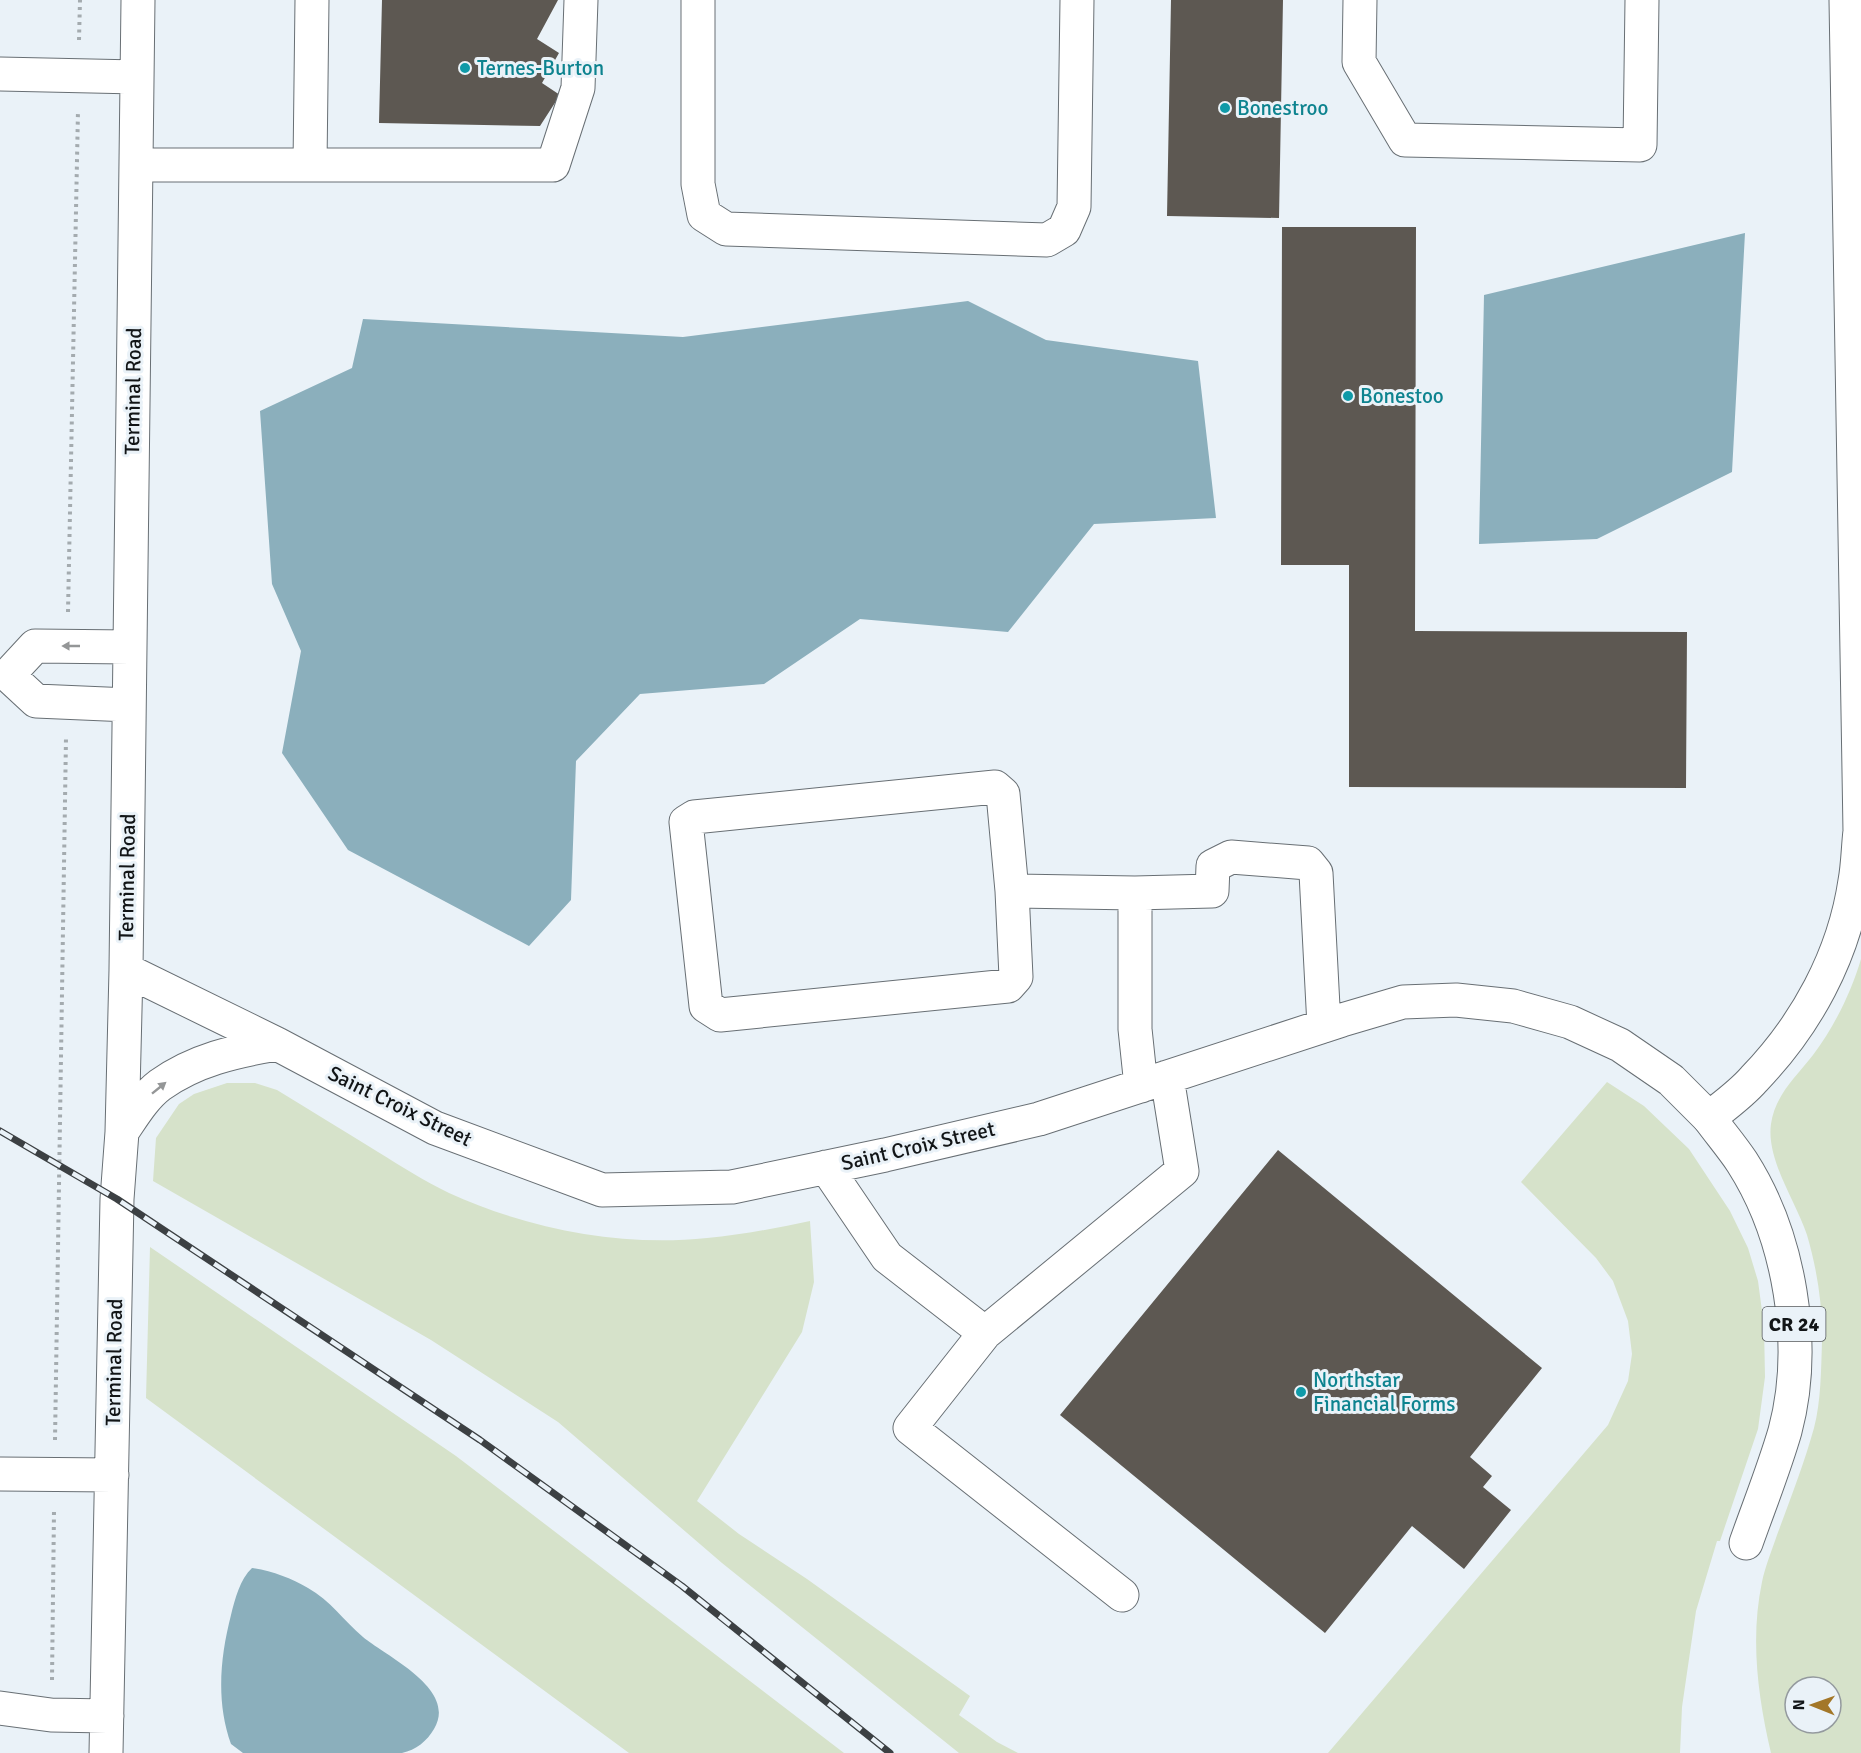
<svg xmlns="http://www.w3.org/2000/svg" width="1861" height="1753" font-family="Signika,sans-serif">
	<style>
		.green { fill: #d6e2ca; fill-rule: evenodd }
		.water { fill: #8bafbc }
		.building { fill: #5d5852 }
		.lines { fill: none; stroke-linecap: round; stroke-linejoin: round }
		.minor-casing { stroke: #686f74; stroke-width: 35 }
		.highway-casing { stroke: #686f74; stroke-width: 35 }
		.path { stroke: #a4abaf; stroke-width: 4; stroke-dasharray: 3 4.5; stroke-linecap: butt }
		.minor { stroke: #fff; stroke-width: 33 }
		.highway { stroke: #fff; stroke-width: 33 }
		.rail-casing { stroke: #3c4043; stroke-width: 7 }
		.rail { stroke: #eaf2f8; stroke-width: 4.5; stroke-dasharray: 14; stroke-linecap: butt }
		.oneway { fill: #949697 }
		.culture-dot { fill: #0f9aa8; stroke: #eaf2f8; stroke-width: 2 }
		.labels { text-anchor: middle; stroke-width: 6; stroke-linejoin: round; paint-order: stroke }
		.shield { fill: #eaf2f8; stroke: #53575a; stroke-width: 1.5 }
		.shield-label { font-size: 20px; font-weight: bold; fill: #121517 }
		.culture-label { font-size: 21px; fill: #0d838f; stroke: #eaf2f8; text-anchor: start }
		.street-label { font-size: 21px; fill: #121517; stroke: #eaf2f8 }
	</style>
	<rect width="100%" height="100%" fill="#eaf2f8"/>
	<path class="green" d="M1861,959V1753H1771C1758,1697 1750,1639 1762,1582C1765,1567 1772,1550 1777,1535C1790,1500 1804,1464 1814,1428C1821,1401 1821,1370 1822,1342C1823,1307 1817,1269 1807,1235C1796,1201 1766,1160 1771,1124C1775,1095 1796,1077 1813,1055C1834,1027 1851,993 1861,959ZM1795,1687H1831V1723H1795Z
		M1607,1082L1644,1106L1689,1149L1730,1211L1748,1248L1758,1281L1764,1326L1765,1377L1758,1429L1720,1541H1717L1696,1611L1682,1707L1680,1753H1328L1608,1425L1628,1381L1632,1354L1628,1321L1613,1281L1596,1258L1521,1182Z
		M227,1083H255L277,1090C310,1110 344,1131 378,1152C401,1166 424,1181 449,1193C528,1229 620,1247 707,1238C742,1235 776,1228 810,1221L814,1282L802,1332L697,1501L739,1534L807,1579L970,1696L959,1715L997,1742L1018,1753H959L722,1563L558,1422L431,1340L153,1181L156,1138L179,1104L194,1094Z
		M150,1247L456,1456L844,1753H629L146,1398Z"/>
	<path class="water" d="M1745,233L1732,472L1597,539L1479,544L1484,295Z
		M968,301L1046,340L1198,361L1216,518L1094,524L1008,632L860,619L764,684L640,694L576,761L571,900L529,946L348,850L282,753L301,651L272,584L260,411L352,368L363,319L683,337Z
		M252,1568C272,1571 291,1578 308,1588C330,1600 344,1621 363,1637C387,1657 458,1689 434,1729C427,1741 416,1750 402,1753H243L231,1744C216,1702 220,1658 231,1615C235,1599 240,1579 252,1568Z"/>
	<path class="building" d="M382,0H558L537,39L559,53L542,83L560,95L540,126L379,123Z
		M1171,0H1283L1279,218L1167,216Z
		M1282,227H1416L1415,631L1687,632L1686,788L1349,787V565H1281Z
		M1278,1150L1542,1368L1470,1457L1492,1476L1483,1487L1511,1510L1464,1569L1412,1526L1325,1633L1060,1415Z"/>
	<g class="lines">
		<g class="minor-casing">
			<path id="minor" d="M698,0V184L704,215L726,229L1047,240L1064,230L1074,207L1077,0
				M1360,0L1359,62L1405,140L1640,145L1642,0
				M0,74L137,77
				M136,165H553L578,88L581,0
				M310,165L312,0
				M129,705L36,701L8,675L35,646L130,647
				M1012,891L1003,794L995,787L694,817L686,822L706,1006L720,1015L1008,986L1016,977L1012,891L1135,893V1029L1141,1086
				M1135,893L1212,891L1213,866L1231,857L1308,863L1316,873L1324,1026
				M126,970L277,1044L435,1128L602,1190L732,1187L885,1155L1039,1119L1342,1020L1403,1002L1456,1000L1513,1006L1570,1022L1620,1045L1671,1080L1709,1118C1724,1106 1741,1094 1754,1079C1806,1025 1844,956 1855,881C1858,865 1858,848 1860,831L1846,0
				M122,1132C133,1116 144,1097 160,1085C195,1060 235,1051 277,1044
				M826,1167L887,1257L985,1333L1182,1171L1167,1077
				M985,1333L910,1428L1122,1595
				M0,1474L112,1475
				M0,1708L51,1715L107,1716
				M106,1753L117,1199L122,1132L126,970L138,0"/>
		</g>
		<g class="highway-casing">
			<path id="highway" d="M1709,1118C1720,1133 1732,1147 1742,1162C1790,1237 1808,1345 1785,1431C1774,1469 1759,1506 1746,1543"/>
		</g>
		<path class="path" d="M79,40L80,0
			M68,612L78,110
			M55,1440L66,737
			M52,1680L54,1511"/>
		<use href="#minor" class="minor"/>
		<use href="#highway" class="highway"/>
		<g class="rail-casing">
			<path id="rail" d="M0,1131L117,1199L480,1440L682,1586L890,1753"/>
		</g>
		<use href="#rail" class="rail"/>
	</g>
	<defs><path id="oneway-solid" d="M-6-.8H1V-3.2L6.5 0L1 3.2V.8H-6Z" transform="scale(1.5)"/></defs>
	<g class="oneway">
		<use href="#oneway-solid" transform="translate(71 646) rotate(-180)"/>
		<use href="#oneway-solid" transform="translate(159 1088) rotate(-39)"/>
	</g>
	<g class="culture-dot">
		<circle cx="465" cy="68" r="6"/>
		<circle cx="1225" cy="108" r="6"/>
		<circle cx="1348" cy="396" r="6"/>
		<circle cx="1301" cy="1392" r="6"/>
	</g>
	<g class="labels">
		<rect class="shield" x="1762.5" y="1307" width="63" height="34" rx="4.5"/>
		<g class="shield-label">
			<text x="1794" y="1331">CR 24</text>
		</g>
		<g class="culture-label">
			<text x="477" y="75">Ternes-Burton</text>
			<text x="1237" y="115">Bonestroo</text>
			<text x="1360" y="403">Bonestoo</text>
			<text x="1313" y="1387">Northstar<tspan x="1313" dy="24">Financial Forms</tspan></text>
		</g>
		<g class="street-label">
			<text transform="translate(133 391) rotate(-89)" y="7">Terminal Road</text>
			<text transform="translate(127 877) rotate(-89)" y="7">Terminal Road</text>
			<text transform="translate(400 1106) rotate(26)" y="7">Saint Croix Street</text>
			<text transform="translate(918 1146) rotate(-13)" y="7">Saint Croix Street</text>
			<text transform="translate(114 1362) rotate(-89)" y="7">Terminal Road</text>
		</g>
	</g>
	<g transform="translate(1813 1705) rotate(271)"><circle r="28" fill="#eaf2f8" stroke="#949a9e" stroke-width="1.5"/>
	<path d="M0-4.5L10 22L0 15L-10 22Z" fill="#a37728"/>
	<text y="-9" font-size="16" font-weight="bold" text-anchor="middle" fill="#121517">N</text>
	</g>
</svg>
